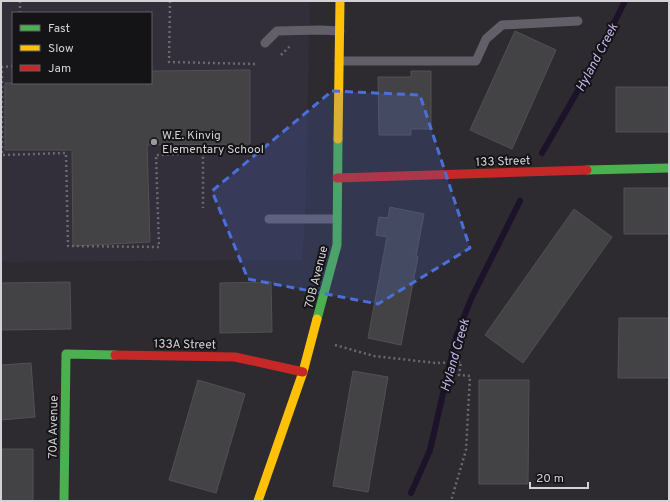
<svg xmlns="http://www.w3.org/2000/svg" width="670" height="502" font-family="Overpass,sans-serif">
	<style>
		.built { fill: #332f3a; fill-rule: evenodd }
		.lines { fill: none; stroke-linecap: round; stroke-linejoin: round }
		.stream { stroke: #1c132a; stroke-width: 6 }
		.building { fill: #434245; stroke: #525054 }
		.path { stroke: #6b696f; stroke-width: 2.5; stroke-dasharray: 2 3; stroke-linecap: butt }
		.lane { stroke: #635f69; stroke-width: 9 }
		.fast { stroke: #4caf50; stroke-width: 9 }
		.slow { stroke: #ffc107; stroke-width: 9 }
		.jam { stroke: #c62828; stroke-width: 9 }
		.marked { fill: #4a6fd8; fill-opacity: 0.2; stroke: #4a6fd8; stroke-width: 3; stroke-dasharray: 8 5; stroke-linejoin: round }
		.poi-dot { fill: #99989c; stroke: #141316; stroke-width: 1.5 }
		.labels { text-anchor: middle; stroke-width: 4; stroke-linejoin: round; paint-order: stroke }
		.poi-label { font-size: 12px; fill: #d3d2d6; stroke: #141316; text-anchor: start }
		.street-label { font-size: 12px; fill: #d3d2d6; stroke: #141316 }
		.water-label { font-size: 13px; font-style: italic; fill: #c5b4ea; stroke: #141316 }
	</style>
	<rect width="100%" height="100%" fill="#2d2b2f"/>
	<path class="built" d="M1,1H310L305,220L302,260L1,262ZM13,13H151V83H13Z"/>
	<g class="lines">
		<path class="stream" d="M542,153L596,59L625,1
			M411,493L430,450L456,337L471,299L520,201"/>
	</g>
	<path class="building" d="M515,31L556,50L512,149L470,130Z
		M250,70V144L147,145L150,242L73,246L72,150H5V83H151V71Z
		M411,71H431V129H411V135H379L378,77H411Z
		M616,87H669V132H616Z
		M624,188H669V234H624Z
		M390,207L424,214L416,256L418,257L401,345L368,338L387,237L376,235L379,217L388,218Z
		M574,209L612,237L523,363L485,335Z
		M70,282L71,329L1,330V283Z
		M271,282L272,332L220,333V283Z
		M619,318H669V378H618Z
		M31,363L35,417L1,420V365Z
		M353,371L388,377L368,492L333,486Z
		M198,380L245,394L216,493L169,480Z
		M479,380H529L528,484H479Z
		M1,449H33V501H1Z"/>
	<g class="lines">
		<path class="path" d="M20,1V13
			M170,1L169,62L255,64
			M281,55L291,45
			M13,66L2,67V155L66,153L68,246L159,247L156,155L203,153V208
			M335,345L374,356L436,363L461,362L459,375L470,376L466,450L451,501"/>
		<path class="lane" d="M265,43L277,31L320,30L340,31
			M339,61H476L486,39L502,25L578,21
			M269,219H337"/>
		<path class="fast" d="M587,170L669,168
			M317,319L337,245L338,139
			M64,501L66,354L115,355"/>
		<path class="slow" d="M338,139L340,1
			M258,501L303,372L317,319"/>
		<path class="jam" d="M337,178L587,170
			M115,355L235,357L303,372"/>
	</g>
	<path class="marked" d="M332,91L420,95L470,248L378,304L248,279L212,191Z"/>
	<circle class="poi-dot" cx="154" cy="142" r="4"/>
	<g class="labels">
		<g class="poi-label">
			<text x="162" y="139">W.E. Kinvig<tspan x="162" dy="14">Elementary School</tspan></text>
		</g>
		<g class="street-label">
			<text transform="translate(503 161) rotate(-2)" y="4">133 Street</text>
			<text transform="translate(316 277) rotate(-76)" y="4">70B Avenue</text>
			<text transform="translate(185 344) rotate(1)" y="4">133A Street</text>
			<text transform="translate(53 427) rotate(-89)" y="4">70A Avenue</text>
		</g>
		<g class="water-label">
			<text transform="translate(596 57) rotate(-62)" y="5">Hyland Creek</text>
			<text transform="translate(454 355) rotate(-74)" y="5">Hyland Creek</text>
		</g>
	</g>
	<rect width="670" height="502" fill="none" stroke="#d3d2d6" stroke-width="4"/>
	<rect x="12" y="12" width="140" height="72" fill="#141316" stroke="#605f63"/>
	<rect x="20" y="25" width="20" height="6" fill="#4caf50" stroke="#605f63"/>
	<text x="48" y="32" font-size="12" fill="#d3d2d6">Fast</text>
	<rect x="20" y="45" width="20" height="6" fill="#ffc107" stroke="#605f63"/>
	<text x="48" y="52" font-size="12" fill="#d3d2d6">Slow</text>
	<rect x="20" y="65" width="20" height="6" fill="#c62828" stroke="#605f63"/>
	<text x="48" y="72" font-size="12" fill="#d3d2d6">Jam</text>
	<path d="M530 482v6h58v-6" fill="none" stroke="#d3d2d6" stroke-width="2"/>
	<text x="536" y="482" font-size="12" fill="#d3d2d6" stroke="#141316" stroke-width="3" paint-order="stroke">20 m</text>
</svg>
